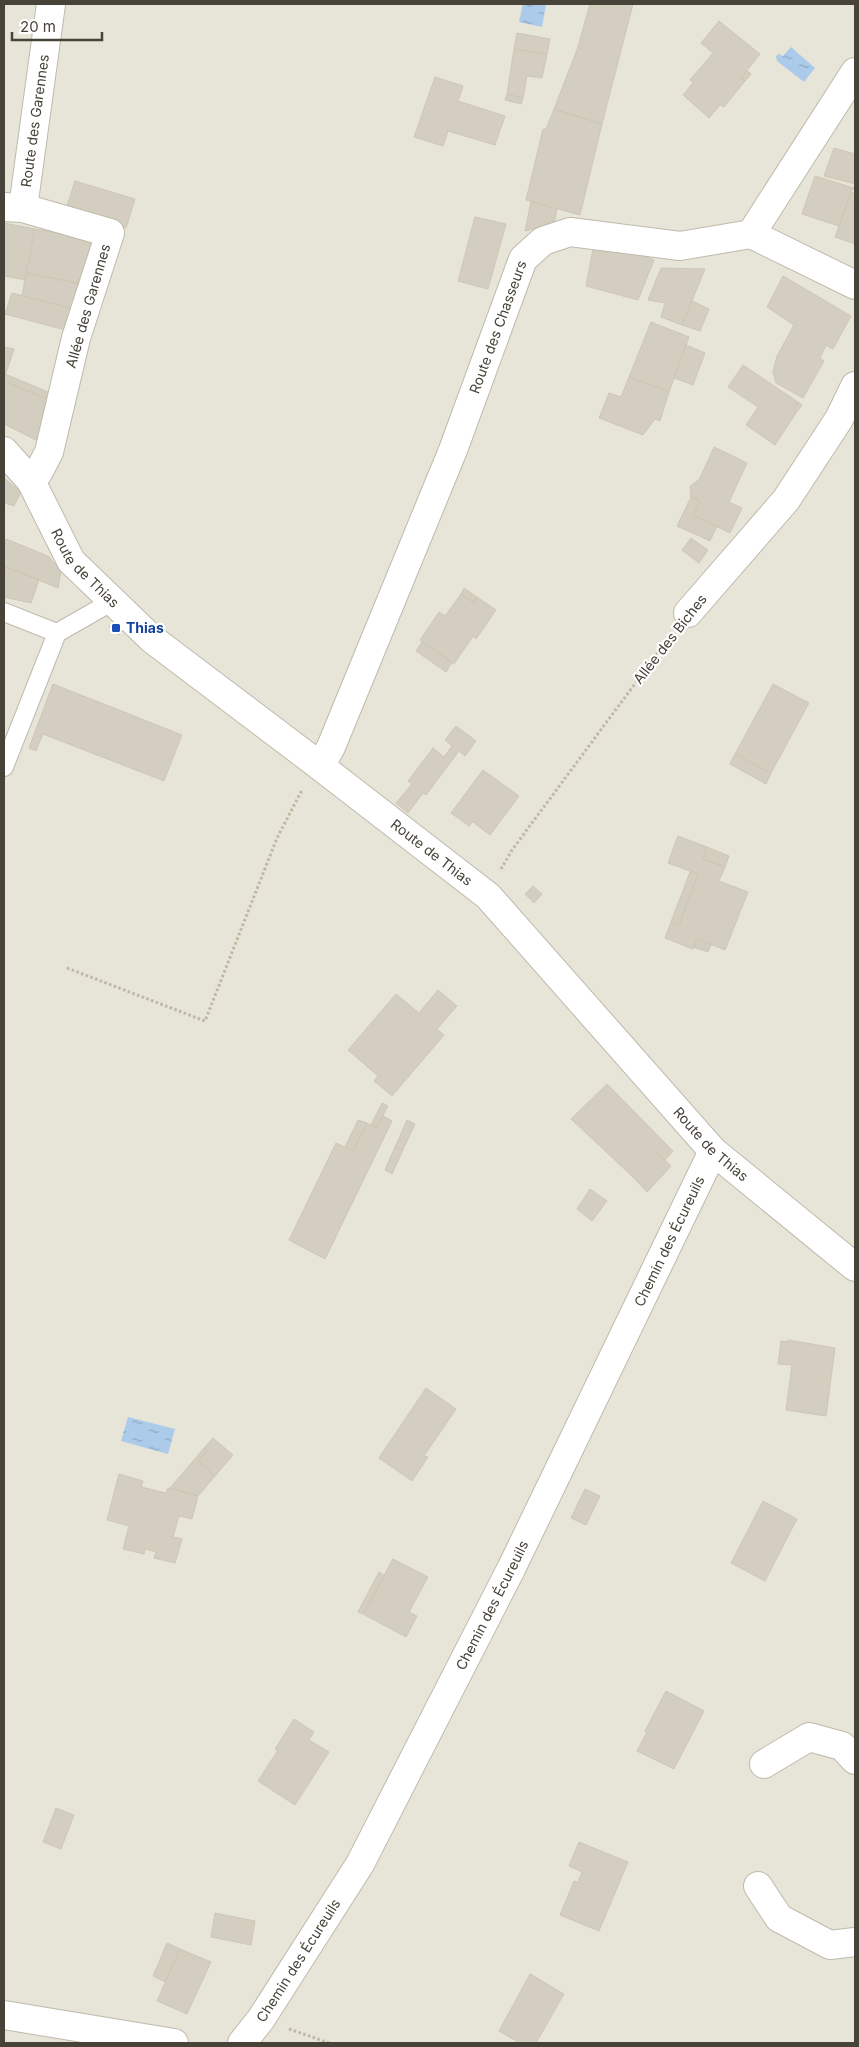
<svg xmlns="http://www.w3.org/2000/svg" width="859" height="2047" font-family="Inter,sans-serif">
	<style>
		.residential { fill: #e7e4d8 }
		.water { fill: url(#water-ripples) }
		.building { fill: #d4cec0; stroke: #cfc7b4 }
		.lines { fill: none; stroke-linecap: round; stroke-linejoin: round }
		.service-casing { stroke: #bebaad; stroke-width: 20 }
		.minor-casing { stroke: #bebaad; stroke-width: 30 }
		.tertiary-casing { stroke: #bebaad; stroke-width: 30 }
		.path { stroke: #bfb7a0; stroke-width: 3; stroke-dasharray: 2.5 2.5; stroke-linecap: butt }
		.service { stroke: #fff; stroke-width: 18 }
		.minor { stroke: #fff; stroke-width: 28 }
		.tertiary { stroke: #fff; stroke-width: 28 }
		.transit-dot { fill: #1a4fb4; stroke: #fff; stroke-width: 2 }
		.labels { text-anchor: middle; stroke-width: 4.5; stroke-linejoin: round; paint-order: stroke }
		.street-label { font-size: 14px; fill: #474339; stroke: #fff }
		.transit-label { font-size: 14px; font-weight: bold; fill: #164399; stroke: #fff; text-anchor: start }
	</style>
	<defs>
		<pattern id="water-ripples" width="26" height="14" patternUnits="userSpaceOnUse" patternTransform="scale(1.25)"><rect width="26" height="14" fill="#accbeb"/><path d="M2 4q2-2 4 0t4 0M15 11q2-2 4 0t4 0" fill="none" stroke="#8ea6bf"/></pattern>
	</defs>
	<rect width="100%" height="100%" fill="#f4f2ea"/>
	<path class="residential" d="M4,4H855V2043H4Z"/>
	<path class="water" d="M523,4H546L542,27L519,22Z
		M791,47L815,68L804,82L777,61L776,56L779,54L783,56Z
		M128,1417L175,1429L168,1454L121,1441Z"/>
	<path class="building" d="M590,4H633L602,124L554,109L577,50Z
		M719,21L760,54L741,78L745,81L724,107L720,105L709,118L683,95L693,83L690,80L713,53L701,43Z
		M517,33L550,39L547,54L514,49Z
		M514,49L547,54L542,78L527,76L523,98L507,94Z
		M747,71L751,74L745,81L741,78Z
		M435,77L463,86L458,101L505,116L495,145L448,131L443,146L414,137Z
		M507,94L523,98L521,104L505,100Z
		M554,109L602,124L580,215L526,200L543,129H546Z
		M834,148L855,154V184L824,176Z
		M815,176L854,188L851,192L839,226L802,214Z
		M75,181L135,199L126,228L66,209Z
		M851,192L855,193V244L835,237Z
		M531,201L557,209L554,224L525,231Z
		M475,217L506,224L488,289L458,281Z
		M4,223L35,229L25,280L4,276Z
		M35,229L91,239L94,243L82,284L26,273Z
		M594,244L639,254L654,260L638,300L586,286Z
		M661,268L705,269L682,325L661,317L665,303L648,300Z
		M26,273L82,284L74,309L22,296Z
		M783,276L851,316L833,349L826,345L820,358L824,361L803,398L776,383L773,372L777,356L794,325L767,307Z
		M12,293L74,309L69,331L5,314Z
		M692,301L709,309L700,331L682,325Z
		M651,322L689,337L669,392L629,377Z
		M686,345L705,353L693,385L674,378Z
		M4,347L14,349L4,379Z
		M743,365L798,402L793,411L796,413L775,445L746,425L758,407L728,387Z
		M5,374L53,394L51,401L4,381Z
		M629,377L669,392L660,421L655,419L643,435L599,418L609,393L621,397Z
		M4,381L51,401L40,442L4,424Z
		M798,402L802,405L796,413L793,411Z
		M714,447L747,463L729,502L742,508L730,533L693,515L700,501L691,497L690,486L699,480Z
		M4,478L21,492L14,506L5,503L4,505Z
		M691,497L700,501L693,515L717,526L710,541L677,526Z
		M691,538L708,550L699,563L682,550Z
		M6,539L48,556L61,571L58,588L4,566V547Z
		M5,567L39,580L31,603L4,597Z
		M464,588L477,597L474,603L461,594Z
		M461,594L474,603L477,597L496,610L476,639L473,636L454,664L420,640L439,612L445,616Z
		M113,622L124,630L119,635L109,627Z
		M422,642L452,662L446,672L416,651Z
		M53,684L182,735L164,781L43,734L36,751L29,748Z
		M773,684L809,703L771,773L735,754Z
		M456,726L476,741L465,756L459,751L426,795L423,793L408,813L396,803L412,784L408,781L433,748L444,757L452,746L445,740Z
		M735,754L771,773L766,784L730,764Z
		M483,770L519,796L490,835L473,822L469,826L451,813Z
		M678,836L707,847L703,859L725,867L719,881L748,892L725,950L697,939L693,949L665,938L671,922L679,925L698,874L668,863Z
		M707,847L729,856L725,867L703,859Z
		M690,872L698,874L679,925L671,922Z
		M533,886L542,894L534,903L525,894Z
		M697,939L711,945L708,952L693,947Z
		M438,990L457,1006L437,1029L444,1035L392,1096L374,1081L378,1076L348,1050L396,994L419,1013Z
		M607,1084L673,1151L665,1160L657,1153L633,1177L571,1119Z
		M382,1103L388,1106L376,1128L371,1125Z
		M383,1116L392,1121L325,1259L289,1240L336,1143L353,1151L367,1123L376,1128Z
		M358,1120L367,1123L353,1151L345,1147Z
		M407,1120L415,1124L403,1150L395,1147Z
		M395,1147L403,1150L392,1174L385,1170Z
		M657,1153L671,1166L647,1192L633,1177Z
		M590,1189L607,1201L592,1221L577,1209Z
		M788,1340L835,1348L826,1416L786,1410L792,1365L778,1364L781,1341L788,1342Z
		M426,1388L456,1409L424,1456L428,1457L412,1481L379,1458Z
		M213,1438L233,1455L215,1476L198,1461L207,1451L204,1448Z
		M204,1448L207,1451L198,1461L215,1476L198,1496L170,1488Z
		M119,1474L143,1481L141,1487L166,1493L168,1488L198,1496L192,1519L179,1516L173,1537L182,1539L175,1563L154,1558L156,1552L145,1549L144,1554L123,1549L129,1526L107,1520Z
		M585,1489L600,1496L586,1525L571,1518Z
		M763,1501L797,1519L765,1581L731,1563Z
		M393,1559L428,1577L409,1612L417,1616L406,1637L363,1614Z
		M379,1572L385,1576L363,1614L358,1612Z
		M666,1691L704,1711L674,1769L637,1751L647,1732L645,1731Z
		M294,1719L314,1732L309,1740L329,1752L295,1805L258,1781L278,1750L275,1749Z
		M56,1808L74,1815L61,1849L43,1842Z
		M579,1842L628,1862L599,1931L560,1915L574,1881L578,1882L582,1872L569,1866Z
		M215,1913L255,1921L251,1945L211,1937Z
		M167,1943L180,1949L165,1982L153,1976Z
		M180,1949L211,1962L187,2014L157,2001Z
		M530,1974L564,1994L536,2043H520L499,2031Z"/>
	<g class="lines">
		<g class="service-casing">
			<path id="service" d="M4,612L57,633
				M4,767L57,633L113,601"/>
		</g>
		<g class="minor-casing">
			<g id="minor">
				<path d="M4,207L23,208L110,233L76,338L49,452L38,473L31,481"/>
				<path id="s1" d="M23,208L51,4"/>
				<path d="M751,234L855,285"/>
				<path d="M688,613L786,500L839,419L855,386"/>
				<path id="s2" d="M320,766L331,747L453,450L523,259L543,241L570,232L680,246L751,234L855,72"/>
				<path d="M764,1764L809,1737L842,1746L855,1760"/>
				<path d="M758,1886L779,1918L830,1945L855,1942"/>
				<path d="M4,2015L174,2043"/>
				<path id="s3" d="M242,2043L261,2019L360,1864L511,1569L713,1151"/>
			</g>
		</g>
		<g class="tertiary-casing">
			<g id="tertiary">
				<path id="s4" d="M4,451L31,481L71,561L152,639L316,763L488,896L713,1151L855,1267"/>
			</g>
		</g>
		<path class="path" d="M501,869L512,850L671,635
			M67,968L205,1021L277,838L302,790
			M289,2029L329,2043"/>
		<use href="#service" class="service"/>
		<use href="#minor" class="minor"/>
		<use href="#tertiary" class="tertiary"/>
	</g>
	<rect class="transit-dot" x="111" y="623" width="10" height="10" rx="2.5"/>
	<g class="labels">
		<g class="street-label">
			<text dy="5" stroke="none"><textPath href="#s1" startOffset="88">Route des Garennes</textPath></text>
			<text transform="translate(88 306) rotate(-74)" y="5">Allée des Garennes</text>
			<text dy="5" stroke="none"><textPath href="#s2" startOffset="474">Route des Chasseurs</textPath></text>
			<text dy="5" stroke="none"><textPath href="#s4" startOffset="144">Route de Thias</textPath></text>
			<text transform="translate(670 639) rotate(-52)" y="5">Allée des Biches</text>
			<text dy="5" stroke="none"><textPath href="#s4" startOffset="594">Route de Thias</textPath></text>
			<text dy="5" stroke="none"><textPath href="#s4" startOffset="999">Route de Thias</textPath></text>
			<text dy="5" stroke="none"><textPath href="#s3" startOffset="910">Chemin des Écureuils</textPath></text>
			<text dy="5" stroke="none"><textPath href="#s3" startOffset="505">Chemin des Écureuils</textPath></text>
			<text dy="5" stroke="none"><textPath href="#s3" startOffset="100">Chemin des Écureuils</textPath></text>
		</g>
		<g class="transit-label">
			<text x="126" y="633">Thias</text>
		</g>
	</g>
	<rect width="859" height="2047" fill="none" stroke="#474339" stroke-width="10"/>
	<path d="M12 32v8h90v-8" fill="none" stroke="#474339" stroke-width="2.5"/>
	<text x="20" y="32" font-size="15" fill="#474339" stroke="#ffffff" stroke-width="4" paint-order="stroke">20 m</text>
</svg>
